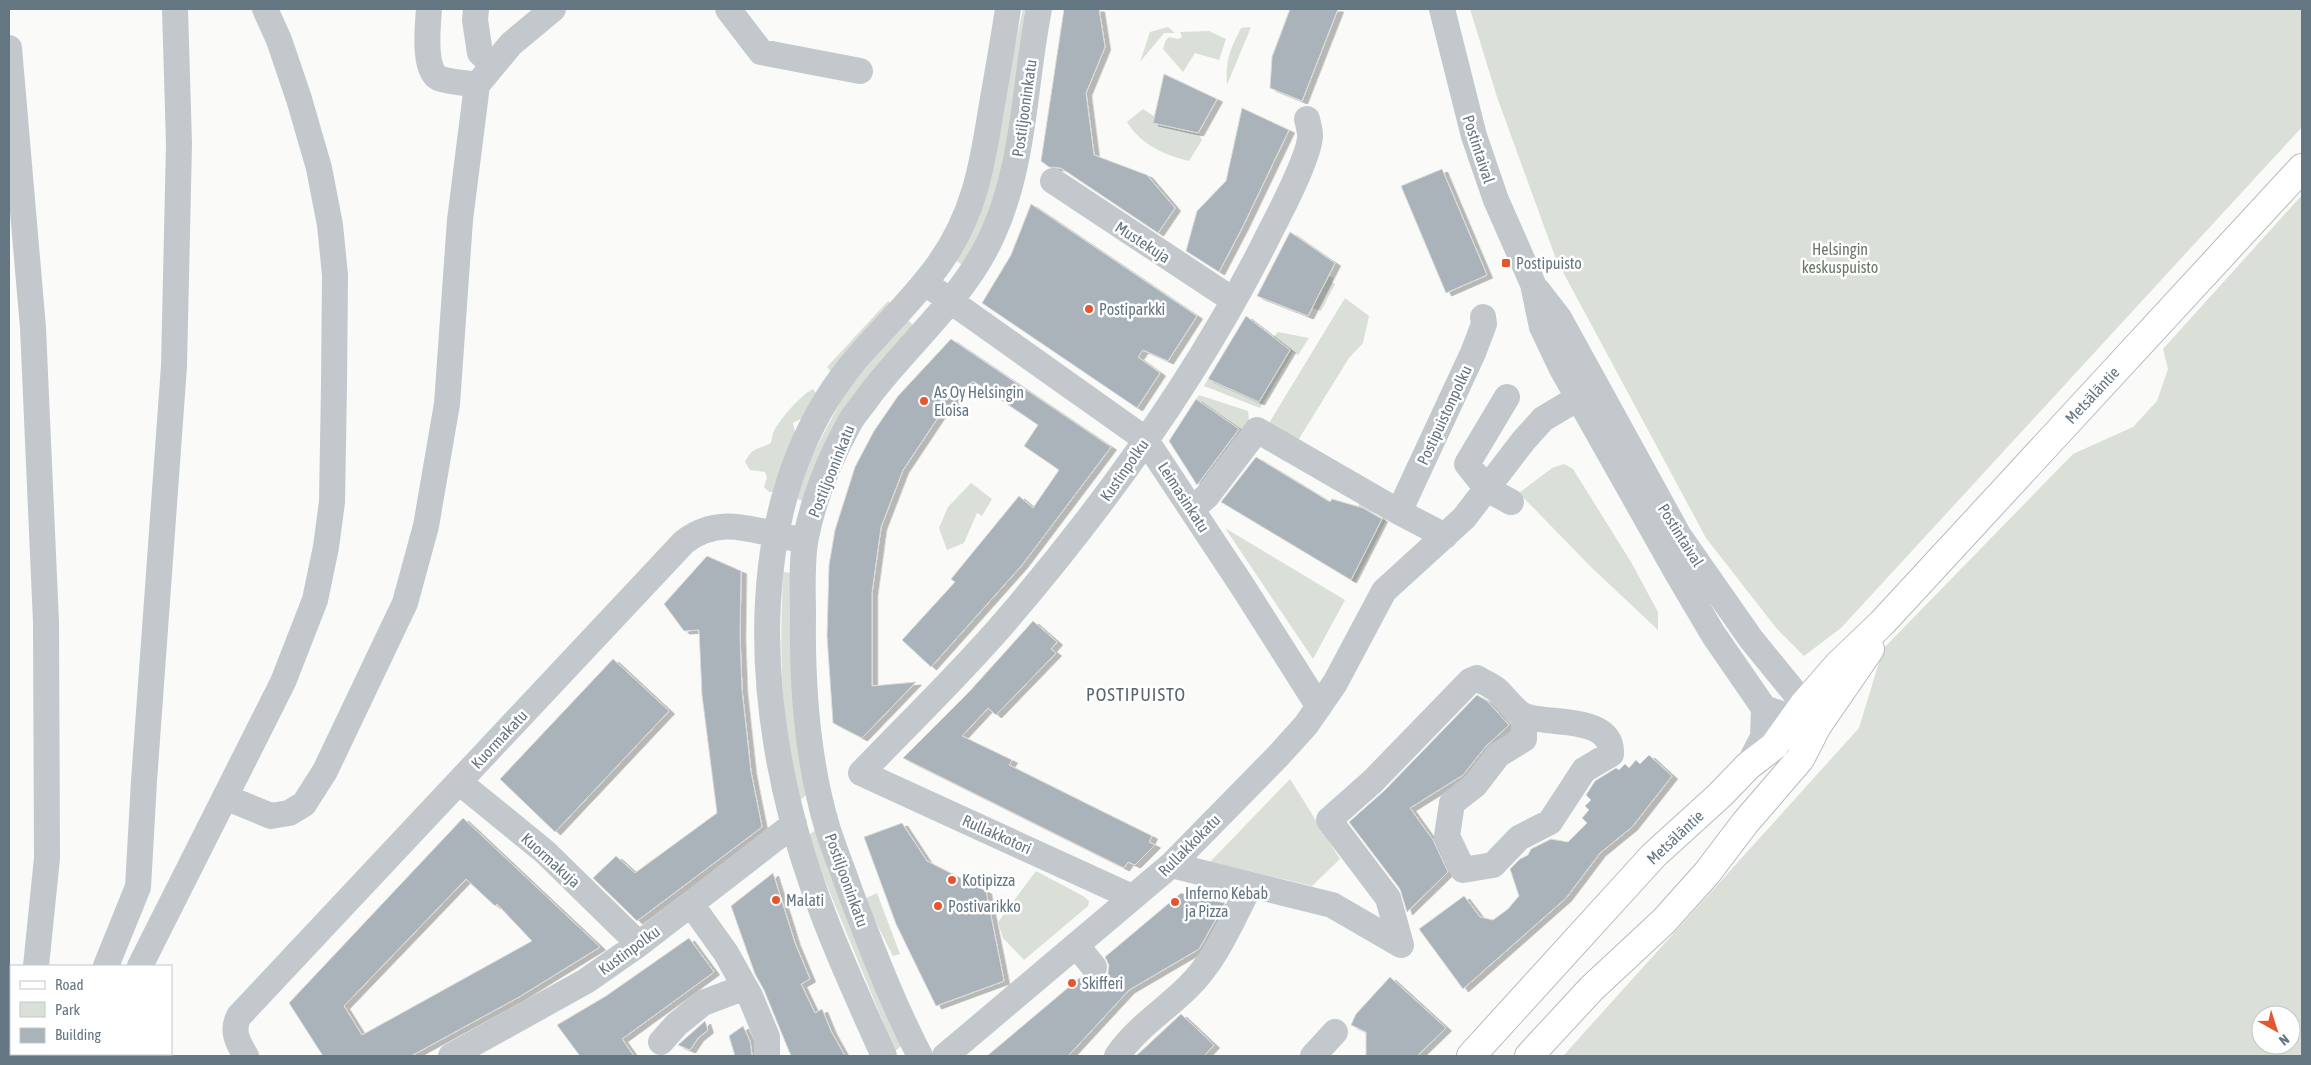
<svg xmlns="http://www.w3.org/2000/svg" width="2311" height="1065" font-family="'Asap Condensed',sans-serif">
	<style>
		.green { fill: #dadfd7; fill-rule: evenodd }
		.building { fill: #aab3b9; stroke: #dcdcda; fill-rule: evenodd; filter: url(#shadow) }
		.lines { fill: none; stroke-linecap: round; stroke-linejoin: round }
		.major-casing { stroke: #b5babe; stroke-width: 30 }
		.minor { stroke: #c3c8cc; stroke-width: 26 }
		.major { stroke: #fff; stroke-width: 28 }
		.poi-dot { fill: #e4572e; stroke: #fff; stroke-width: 2 }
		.labels { text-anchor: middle; stroke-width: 5; stroke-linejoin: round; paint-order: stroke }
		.street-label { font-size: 16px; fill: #657683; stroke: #fff }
		.park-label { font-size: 16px; fill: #687a64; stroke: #fff }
		.poi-label { font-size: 16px; fill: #657683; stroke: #fff; text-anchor: start }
		.neighbourhood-label { font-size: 18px; letter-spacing: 1px; fill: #57646e; stroke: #fff }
	</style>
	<defs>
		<filter id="shadow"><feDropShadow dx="5.5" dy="3" stdDeviation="0" flood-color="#0004"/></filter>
	</defs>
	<rect width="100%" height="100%" fill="#fafaf8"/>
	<path class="green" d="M1023,9H1029L1011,126L994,204L964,266L955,260L1007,82Z
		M1470,9H2302V127L1841,628L1804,656L1777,629L1706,538L1556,259L1497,97Z
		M1168,27L1175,33H1164L1140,62L1150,32Z
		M1251,27L1227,85C1225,60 1230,50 1241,28Z
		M1209,31L1226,39L1219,60L1195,53L1183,72L1163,49L1166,40L1169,37L1178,39L1182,37L1180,32Z
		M1143,109L1155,117L1154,123L1198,133L1202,140L1189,161C1164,155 1140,144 1127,122Z
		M2302,195V1056H1563L1859,728L1883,649L2073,454L2133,427L2157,401L2168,369L2163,349ZM2261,1015H2291V1045H2261Z
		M1329,276L1334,278L1332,282L1335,284L1321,311L1312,308Z
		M1345,298L1369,316L1363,343L1349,358L1297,442L1266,428Z
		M888,301L893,305L833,374L827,367Z
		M907,319L914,326L806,502L797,499L805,469L845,393Z
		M1278,332L1309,338L1298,355L1293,352L1260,408L1204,386L1208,379L1273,337Z
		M813,389L817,394L802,418L793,423L795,432L773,492H769L764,487L767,477L765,472L750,470L745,462C753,446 758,450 771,443C772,439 772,434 774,431C779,420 802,394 813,389Z
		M1199,395L1248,411L1250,430L1247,435L1196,399Z
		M1564,464L1573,469L1631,562L1658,612V630L1592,568L1519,493L1552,468Z
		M971,483L992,499L982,516L977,513L964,543L947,550L939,528L948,507Z
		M1359,504L1389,514L1355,582L1351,580L1383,516L1358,507Z
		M1225,528L1345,600L1313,659Z
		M783,572L793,573L809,793L800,800C796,782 792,763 789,744C779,687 781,629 783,572Z
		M1290,779L1340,859L1312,886L1210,862Z
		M818,828L904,1044L895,1051L821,871L809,835Z
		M1036,871L1083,896L1089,901L1088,906L1024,960L1003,938L998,922Z
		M877,893L900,954L893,956L864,899Z"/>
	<path class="building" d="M1064,9H1099L1105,47L1086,93L1094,155L1147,175L1175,208L1158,233L1061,168L1049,167L1041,161Z
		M1290,9H1338L1302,101L1270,88L1272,57Z
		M1164,74L1217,99L1198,133L1153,123Z
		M1242,108L1289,130L1243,226L1219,272L1186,251L1197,211L1226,181Z
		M1442,169L1487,275L1446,293L1401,186Z
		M1031,204L1197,316L1168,361L1143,350L1138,357L1160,373L1137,408L982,303L1011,255Z
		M1290,232L1335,263L1308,316L1257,296Z
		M1246,316L1290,350L1259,402L1208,379Z
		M951,339L1111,447L1022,565L931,667L902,640L955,582L951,579L1019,496L1033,508L1059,470L1024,446L1038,425L973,381L939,416L903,470L881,527L872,593V686L916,682L862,738L833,723L827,636L829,565L835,530L855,467L874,431L898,396Z
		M1196,399L1239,429L1197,485L1169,441Z
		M1256,457L1330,502L1332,499L1363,508L1382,519L1351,580L1221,502Z
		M707,556L741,571L740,637L742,690L751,772L762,827L637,921L593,878L616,856L635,873L717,813L702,695L699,630L684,631L664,604Z
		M1033,621L1057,642L1051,649L1056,653L996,715L988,708L962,736L1012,760L1009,765L1152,836L1149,842L1155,845L1135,865L1128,862L1124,868L903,758L969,692Z
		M613,659L669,711L555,832L500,779Z
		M1477,695L1487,701L1509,725L1486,746L1463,775L1410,808L1433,840L1448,872L1407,912L1400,889L1349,822L1384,791Z
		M1649,755L1672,776L1632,827L1600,853L1566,898L1463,989L1419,929L1464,896L1480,917L1493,920L1508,909L1519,896L1510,869L1520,859L1528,855L1531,849L1551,839L1568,842L1587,823L1582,818L1589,810L1585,806L1591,800L1586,795L1595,781L1616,768L1619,770L1625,764L1629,768L1636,760L1640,764Z
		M463,818L600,947L519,997L411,1056H323L289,1003ZM466,879L495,906L497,904L532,941L362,1035L344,1006Z
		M902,823L927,861L986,891L1004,981L936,1006L896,924L864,837Z
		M773,873L795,943L810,979L801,984L815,1013L822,1009L831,1031L845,1056H791L764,990L755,974L731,906Z
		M1181,893L1225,903L1199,949L1129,990L1068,1056H987L1082,976L1088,981L1096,982L1104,978L1108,973L1109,965L1105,957Z
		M689,938L714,972L622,1039L634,1056H580L557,1025L606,996Z
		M1390,977L1446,1028L1417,1056H1366V1032L1351,1025L1356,1014Z
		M1181,1014L1214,1045L1204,1056H1136Z
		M705,1021L708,1030L698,1038L690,1050L678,1045Z
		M743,1026L750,1041L752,1056H735L729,1036Z"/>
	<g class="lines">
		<g class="major-casing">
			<path id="major" d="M1471,1056L1654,855L1720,795L1748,766L1774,746L1804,704L1838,665L1882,623L2302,168
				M1529,1056L1592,988L1664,921L1707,873L1745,823L1800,759L1817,726L1870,649"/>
		</g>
		<path class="minor" d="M429,9C428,24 422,74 441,79C452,82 465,83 477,85
			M476,9L475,20L480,53L492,64
			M728,9L761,52L860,71
			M1442,9L1474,136L1496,200L1533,284L1542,327L1561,367L1676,571L1713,634L1764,708L1814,725
			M9,48L33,328L46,622L47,858L36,966
			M1053,181L1233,300
			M935,290L1145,439L1243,587L1319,707
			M1538,291L1559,318L1679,536L1751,639L1804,704L1814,721
			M1507,397L1467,464L1487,489L1511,502
			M1192,509L1207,496L1257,430L1399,512L1445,536
			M1399,512L1473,353L1484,324L1483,317
			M1748,766L1763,737L1764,708
			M459,782L545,852L639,944
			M225,797L271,816L289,813L304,804L325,771L405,603L426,526L447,404L460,220L477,85L511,44L553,9
			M1171,865L1332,905L1401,945
			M1132,897L861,773C908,724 959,675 1003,624C1106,504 1200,374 1270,232C1280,213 1311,153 1310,135C1310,130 1308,124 1307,119
			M691,904L726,953L750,996L767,1037V1056
			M1076,945L1094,967
			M1401,945L1388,898L1329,820L1373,781L1470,681L1477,678C1483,682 1491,685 1497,690C1505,697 1515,712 1525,716C1549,725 1613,715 1611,754L1584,770L1550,822L1519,838L1493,865L1463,870L1447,836L1452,803L1475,785L1498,755L1524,739V716
			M106,966L138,887L144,781L174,366L179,144L175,9
			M140,966L283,682L315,600L326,547L332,502L334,385L335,275L330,225L319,168L299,99L279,40L265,9
			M9,992H11
			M661,1042L676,1025L703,1003L745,987
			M246,1056C238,1043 231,1031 239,1016L684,542C720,514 753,531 792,538
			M451,1056L586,981L639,944L794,824
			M884,1056C849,979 813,900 792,818C757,682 751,522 827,399C858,348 905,312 939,264C974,215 982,167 991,110C997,76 1003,42 1008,9
			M920,1056C893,1004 872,949 851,894C844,873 835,852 828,830C808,764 802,685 803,616C803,590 801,562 806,537C814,497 831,456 851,420C857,411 865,402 871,393C911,341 965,296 992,236C1025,165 1024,84 1039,9
			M945,1056L1171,865L1278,756L1306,725L1335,683L1384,591L1464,518L1524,440L1543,419L1578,398L1598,389
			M1117,1056C1136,1028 1164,1011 1188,987C1217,959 1231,921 1250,886
			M1313,1056L1335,1032"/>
		<use href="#major" class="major"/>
	</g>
	<g class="poi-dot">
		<rect x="1501" y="258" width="10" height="10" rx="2.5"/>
		<circle cx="1089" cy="309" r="5"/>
		<circle cx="924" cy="401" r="5"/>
		<circle cx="952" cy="880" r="5"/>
		<circle cx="776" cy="900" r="5"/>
		<circle cx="1175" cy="902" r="5"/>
		<circle cx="938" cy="906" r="5"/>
		<circle cx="1072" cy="983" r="5"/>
	</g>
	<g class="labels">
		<g class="street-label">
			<text transform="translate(1024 108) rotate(-82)" y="6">Postiljooninkatu</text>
			<text transform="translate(1479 149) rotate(72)" y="6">Postintaival</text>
			<text transform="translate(1143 242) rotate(33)" y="6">Mustekuja</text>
			<text transform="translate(2092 395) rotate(-47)" y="6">Metsäläntie</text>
			<text transform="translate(1444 415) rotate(-65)" y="6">Postipuistonpolku</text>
			<text transform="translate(1124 470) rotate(-55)" y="6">Kustinpolku</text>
			<text transform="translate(831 471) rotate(-68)" y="6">Postiljooninkatu</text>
			<text transform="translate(1184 497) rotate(57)" y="6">Leimasinkatu</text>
			<text transform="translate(1681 535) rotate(58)" y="6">Postintaival</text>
			<text transform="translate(499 739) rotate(-47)" y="6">Kuormakatu</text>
			<text transform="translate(997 834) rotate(24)" y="6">Rullakkotori</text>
			<text transform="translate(1675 837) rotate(-43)" y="6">Metsäläntie</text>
			<text transform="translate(1189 845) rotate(-45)" y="6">Rullakkokatu</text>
			<text transform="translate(551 860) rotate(42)" y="6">Kuormakuja</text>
			<text transform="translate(847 880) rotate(70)" y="6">Postiljooninkatu</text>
			<text transform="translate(629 950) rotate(-36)" y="6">Kustinpolku</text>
		</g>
		<g class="park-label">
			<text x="1840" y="255">Helsingin<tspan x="1840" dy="18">keskuspuisto</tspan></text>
		</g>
		<g class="poi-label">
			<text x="1516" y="269">Postipuisto</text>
			<text x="1099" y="315">Postiparkki</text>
			<text x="934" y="398">As Oy Helsingin<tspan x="934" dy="18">Eloisa</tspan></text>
			<text x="962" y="886">Kotipizza</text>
			<text x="1185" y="899">Inferno Kebab<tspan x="1185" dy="18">ja Pizza</tspan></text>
			<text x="786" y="906">Malati</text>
			<text x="948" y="912">Postivarikko</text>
			<text x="1082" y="989">Skifferi</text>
		</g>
		<g class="neighbourhood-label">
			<text x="1136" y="701">POSTIPUISTO</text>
		</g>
	</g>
	<rect width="2311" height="1065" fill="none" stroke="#657683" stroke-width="20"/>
	<rect x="10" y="965" width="162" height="90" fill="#ffffff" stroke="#c1c8cd"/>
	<rect x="20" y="981" width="25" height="8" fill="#ffffff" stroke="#c1c8cd"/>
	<text x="55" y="990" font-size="15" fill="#657683">Road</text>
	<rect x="20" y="1002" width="25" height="15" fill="#dadfd7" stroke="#c1c8cd"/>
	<text x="55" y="1015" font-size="15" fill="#657683">Park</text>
	<rect x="20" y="1028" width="25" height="15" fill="#aab3b9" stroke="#c1c8cd"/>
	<text x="55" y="1040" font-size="15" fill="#657683">Building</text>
	<g transform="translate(2276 1030) rotate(141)"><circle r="24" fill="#ffffff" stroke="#c1c8cd"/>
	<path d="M0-4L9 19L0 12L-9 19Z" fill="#e4572e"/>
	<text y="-8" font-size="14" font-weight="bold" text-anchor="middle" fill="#657683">N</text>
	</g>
</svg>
